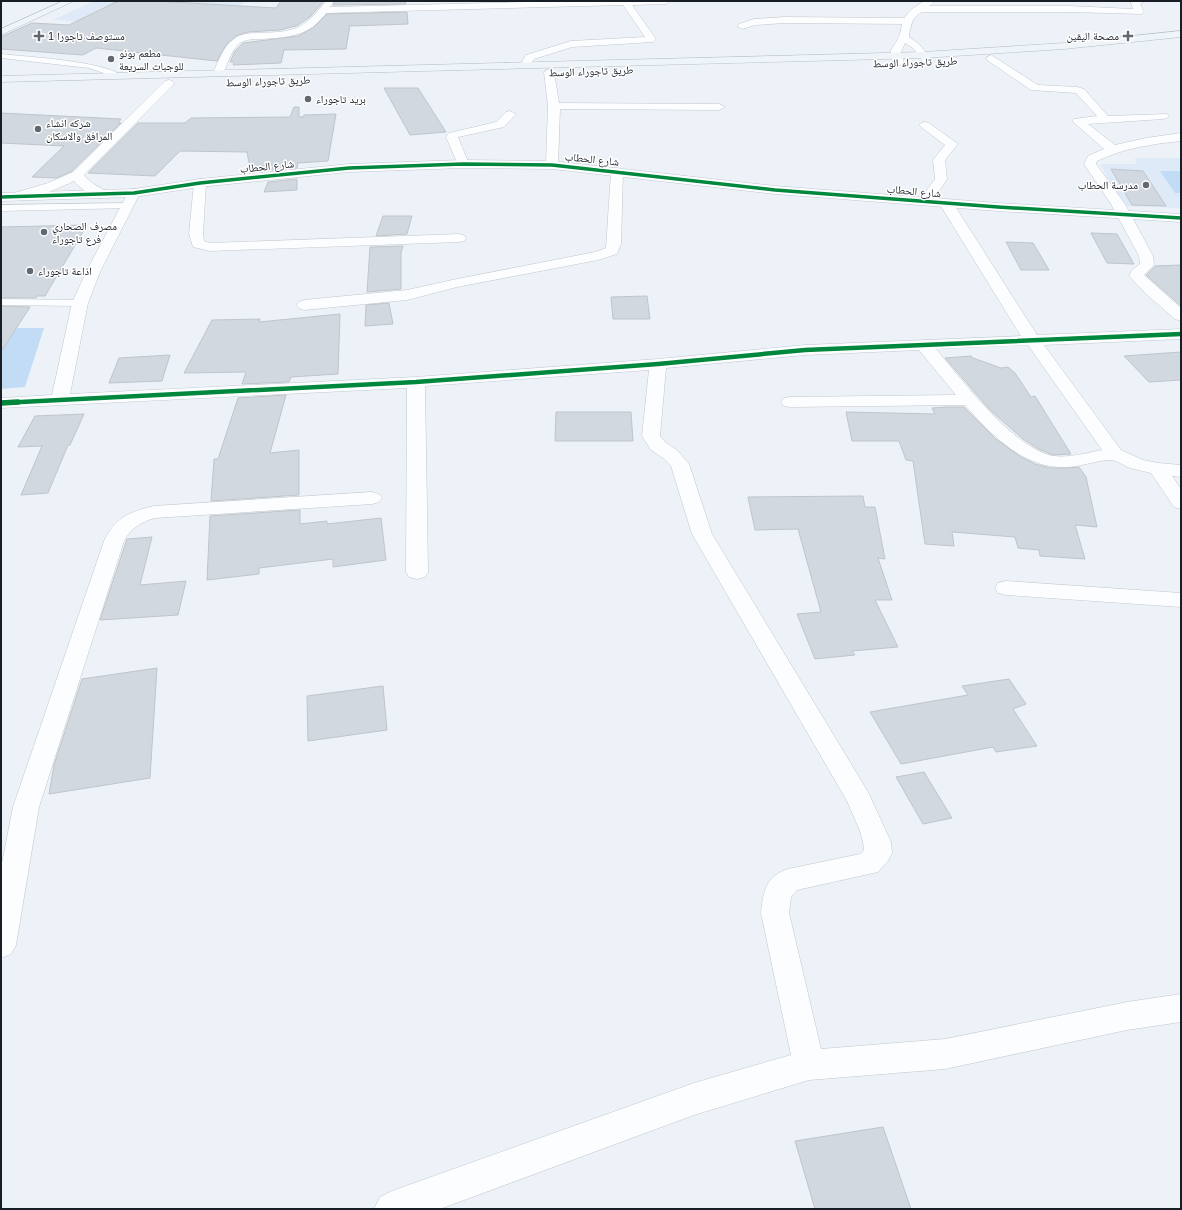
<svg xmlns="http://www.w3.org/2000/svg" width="1182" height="1210" font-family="Arial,'Noto Naskh Arabic',sans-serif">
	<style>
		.built { fill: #deeaf7 }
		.green { fill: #c3dcf6 }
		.building { fill: #d2d8df; stroke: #bfc5cb }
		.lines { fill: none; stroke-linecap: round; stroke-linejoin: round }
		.service-casing { stroke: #c1c7cd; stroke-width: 1 }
		.minor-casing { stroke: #c1c7cd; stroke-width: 1 }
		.tertiary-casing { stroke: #c1c7cd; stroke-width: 1 }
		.primary-casing { stroke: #b4bdc5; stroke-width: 1 }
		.service { fill: #fcfdfe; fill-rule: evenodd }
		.minor { fill: #fcfdfe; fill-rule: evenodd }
		.tertiary { fill: #fcfdfe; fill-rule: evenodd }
		.primary { fill: #eff4f8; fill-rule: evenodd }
		.cycleway-far2-casing { stroke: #fff; stroke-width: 5 }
		.cycleway-far1-casing { stroke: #fff; stroke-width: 6 }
		.cycleway-casing { stroke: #fff; stroke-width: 8 }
		.cycleway-far2 { stroke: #00873e; stroke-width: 3.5 }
		.cycleway-far1 { stroke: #00873e; stroke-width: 4.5 }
		.cycleway { stroke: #00873e; stroke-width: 5.5 }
		.poi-dot { fill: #62686f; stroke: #fff; stroke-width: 1.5 }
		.labels { text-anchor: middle; stroke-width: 3; stroke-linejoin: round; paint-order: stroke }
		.far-poi-label { font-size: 11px; fill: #181e25; stroke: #fff; text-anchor: start }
		.far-street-label { font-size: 11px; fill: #181e25; stroke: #fff }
	</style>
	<rect width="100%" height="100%" fill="#ecf2f8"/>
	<path class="built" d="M94,1H246L210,29L53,20Z
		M1135,158H1181V208L1123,206L1100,164H1136Z"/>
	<path class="green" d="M1160,171H1181V193H1175Z
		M1,328H44L25,387L1,389Z"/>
	<path class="building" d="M118,1H155L276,8L281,1H324L310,17L296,26L280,30L248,32L236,36L226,45L217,61L96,48L83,55L1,49V37L32,23L69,25Z
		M335,1H405L406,4L333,5Z
		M407,12L408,24L351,26L350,25L346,49L284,50L281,63L233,65L234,62H230L235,51L243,43L298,36L313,28L327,14Z
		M384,88H418L446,132L410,135Z
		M294,107H299V117H303L304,115L336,114L328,161L298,163L297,168L272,170L273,165L250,168L247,152L180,151L155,176L88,173L138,123H185L191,118L290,117Z
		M1,113L121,119L118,123H121L72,171L57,178L32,177L64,146L1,143Z
		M1111,169L1143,171L1166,206L1132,205Z
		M297,179V190L264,192L268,182Z
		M383,216H412L407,234L376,236Z
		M87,225L45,296H37L36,298H1V227Z
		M1091,233L1117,234L1134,264L1107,263Z
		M1006,242L1033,243L1049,270H1021Z
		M403,246L401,253V289L367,292L370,247Z
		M1181,265V306L1146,275L1155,266Z
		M647,296L650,319H613L611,297Z
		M389,303L393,324L365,326L366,305Z
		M1,306L30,307L1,352Z
		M340,314L338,374L291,377L289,382L242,384L246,372L184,373L212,320L260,319L259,322Z
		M1181,352V380L1149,382L1124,356Z
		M170,355L162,381L109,383L119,358Z
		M971,356L973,358L1001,368L1008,367L1015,373L1031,397L1035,396L1071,454L1053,455L1038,449L1023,439L990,410L945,358Z
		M286,395L270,453L299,450V495L211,501L214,459H218L238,398Z
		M947,407H964L996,439L1021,457L1035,464L1050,468H1066L1079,467L1086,477L1097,527L1075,525L1085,559L1040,556L1039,550L1018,548L1015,537L952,532L954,546L925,544L913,461L906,460L899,441H852L846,412L935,414L932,408Z
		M556,412H631L633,441H555Z
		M84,414L70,445H68L48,493L21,495L42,446L18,447L35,416Z
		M863,496L865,507H875L885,559L878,558L892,600H875L898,647L852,651L855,655L815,659L797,614L821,612L798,529L755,530L748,497Z
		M300,510V524L327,521V524L381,518L386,560L333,567V559L259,568V574L207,580L210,516Z
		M152,537L140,585L186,581L178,615L100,620L127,539Z
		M157,668L150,778L49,794L54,765L82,679Z
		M1009,679L1026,704L1013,709L1037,746L996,752L993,747L901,764L870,712L968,695L962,686Z
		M383,686L387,730L308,741L307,696Z
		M924,772L952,818L923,824L896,777Z
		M883,1127L911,1209H815L795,1141Z"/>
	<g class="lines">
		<g class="service-casing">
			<path id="service" d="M1,54C27,57 105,61 122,76L118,78L89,68L1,58Z
				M127,203L132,206L130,208L1,211V205Z
				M1,299L80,300L85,303L80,306L1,305Z"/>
		</g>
		<g class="minor-casing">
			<path id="minor" d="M326,1H334L330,7L565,1H670L666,4L632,5L656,39L653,42L572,47L534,59L529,67L525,68L520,65L526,55L571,41L645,37L623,5L326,13C308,37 289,37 261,39C254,39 246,39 240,43C230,51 228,65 222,75L218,76L213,73C218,62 223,47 234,39C240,34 250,33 257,33C293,32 303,31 326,1Z
				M1132,1H1145L1140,4L1144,12L1142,14L1069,12H919L915,9L919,6H1069L1133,9L1131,3Z
				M785,17L906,18L911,21L906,24L785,23L755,25L742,29L737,26L739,24L754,19Z
				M991,55L1038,85L1077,87L1084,89L1108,116L1167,114L1169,116L1167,118L1163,119L1088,124L1115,145L1146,138L1181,133V141C1152,144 1124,148 1097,161L1096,164L1125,204L1153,256L1154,265L1144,275L1181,308V321L1175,319L1146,294L1129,276L1132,270L1140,264L1139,256L1111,204L1084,164L1088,156L1104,149L1072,121L1074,119L1097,116L1076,93L1031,90L987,60L986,58Z
				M549,69L554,72L559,103L719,104L725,107L719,110L560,109L558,165L556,168H548L546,165L548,106L544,72Z
				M169,80L173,81L174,83L173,85L84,175C91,185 104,188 110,195L108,198C96,201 82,190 74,181C62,187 24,203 11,200L9,197L11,194L48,183L73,172L165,81Z
				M510,111L516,114L504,127L458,137L469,164L467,167H459L446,137L449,133L496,122L506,112Z
				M925,122L929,123L958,144L945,160L947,179L931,204H921L919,201L935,179L933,160L945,145L921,127L919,125L921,123Z
				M617,168L621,169L623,172L621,244L617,254L598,260L457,287L407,300L304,310L299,308L296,305L299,302L304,300L407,290L457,279L595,252L606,248L611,172L613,169Z
				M200,179L205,180L206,183L203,234L204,241L210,243L459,234L464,235L466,238L464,241L459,242L210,251L193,247L189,234L194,183L195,180Z
				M134,189L139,190L140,193L100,272L88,303L70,394L416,377L658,359L805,345L1021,336L939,203L941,200H951L953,203L1037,335L1181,329V339L1044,345L1121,450L1143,460L1158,463L1181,465V477L1172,476L1181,489V509L1174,507L1151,473C1144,471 1137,470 1130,468C1124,466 1117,460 1111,460C1096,460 1081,467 1066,467C1023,469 991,434 965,405L790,407L784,406L781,402L784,398L790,397L956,395L919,350L805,355L666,368L660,436L665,442L677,450L689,464L712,534L868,792L891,842L892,853L888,861L878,872L797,890L791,897L789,913L821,1049L945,1039L1127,1002L1181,994V1022L1127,1030L945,1069L809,1080L694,1115L440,1209H374L380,1197L392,1191L694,1083L791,1055L761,913C763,892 766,876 788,869L860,854L864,850L863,842L860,831L847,801L692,534L671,466L663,458L651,450L642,436L649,370L425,386L428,572L425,577L417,579L409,577L406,572L407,388L1,408V398L52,395L72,303L86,272L128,193L129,190ZM1028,345L1102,450C1087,453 1069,458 1053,456C1014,449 961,379 936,349Z
				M372,492L379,494L382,498L379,502L372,504L155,518C141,522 131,528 124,541L39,807L16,945L11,954L1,958V868L13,807L104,541C116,517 129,512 154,506Z
				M1006,581L1181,593V607L1006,595L998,593L995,588L998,583Z"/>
		</g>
		<g class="tertiary-casing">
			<path id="tertiary" d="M924,1H934C920,18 912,10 909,37L919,44L933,61L932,63H924L913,48L905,43L901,52L904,63L903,65H895C885,49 895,48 899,36C901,32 901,28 902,24C905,12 915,7 924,1Z
				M463,160L552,161L775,186L998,203L1181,214V222L998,211L775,194L552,169L463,168L349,172L200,187L134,197L1,201V193L134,189L200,179L349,164Z"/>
		</g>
		<g class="primary-casing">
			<path id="primary" d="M63,1H74L1,35V29Z
				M1181,31V37L1064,49L923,58L1,82V76L923,52L1064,43Z"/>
		</g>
		<use href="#service" class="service"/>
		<use href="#minor" class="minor"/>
		<use href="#tertiary" class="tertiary"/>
		<use href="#primary" class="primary"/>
		<g class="cycleway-far2-casing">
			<path id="cycleway-far2" d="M1,197L134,193L200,183L349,168L463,164L552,165L775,190L998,207L1181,218"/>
		</g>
		<g class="cycleway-far1-casing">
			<path id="cycleway-far1" d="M1,403L416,382L658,364L805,350L1181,334"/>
		</g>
		<g class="cycleway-casing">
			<path id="cycleway" d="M1,403L18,402"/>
		</g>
		<use href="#cycleway-far2" class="cycleway-far2"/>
		<use href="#cycleway-far1" class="cycleway-far1"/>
		<use href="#cycleway" class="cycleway"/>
	</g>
	<g class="poi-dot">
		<path d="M37 30h4v4h4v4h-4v4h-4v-4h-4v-4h4z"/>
		<path d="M1126 30h4v4h4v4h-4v4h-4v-4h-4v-4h4z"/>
		<circle cx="111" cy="59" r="4"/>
		<circle cx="308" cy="99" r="4"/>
		<circle cx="38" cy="129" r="4"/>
		<circle cx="1146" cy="185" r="4"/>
		<circle cx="44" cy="232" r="4"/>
		<circle cx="30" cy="271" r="4"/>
	</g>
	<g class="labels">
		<g class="far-poi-label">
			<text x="48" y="40">مستوصف تاجورا 1</text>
			<text x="1119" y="40" text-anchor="end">مصحة اليقين</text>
			<text x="119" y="57">مطعم بونو<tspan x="119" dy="13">للوجبات السريعة</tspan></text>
			<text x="316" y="103">بريد تاجوراء</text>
			<text x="46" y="127">شركه انشاء<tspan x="46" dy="13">المرافق والاسكان</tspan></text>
			<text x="1138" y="189" text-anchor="end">مدرسة الحطاب</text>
			<text x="52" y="230">مصرف الصحاري<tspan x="52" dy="13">فرع تاجوراء</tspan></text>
			<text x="38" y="275">اذاعة تاجوراء</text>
		</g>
		<g class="far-street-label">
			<text transform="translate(915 62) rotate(-2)" y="4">طريق تاجوراء الوسط</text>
			<text transform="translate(591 71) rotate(-2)" y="4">طريق تاجوراء الوسط</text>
			<text transform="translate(268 81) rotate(-2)" y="4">طريق تاجوراء الوسط</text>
			<text transform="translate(592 159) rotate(6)" y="4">شارع الحطاب</text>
			<text transform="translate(267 166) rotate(-6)" y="4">شارع الحطاب</text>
			<text transform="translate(914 191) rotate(5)" y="4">شارع الحطاب</text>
		</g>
	</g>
	<rect width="1182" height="1210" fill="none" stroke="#181e25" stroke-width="4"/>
</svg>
